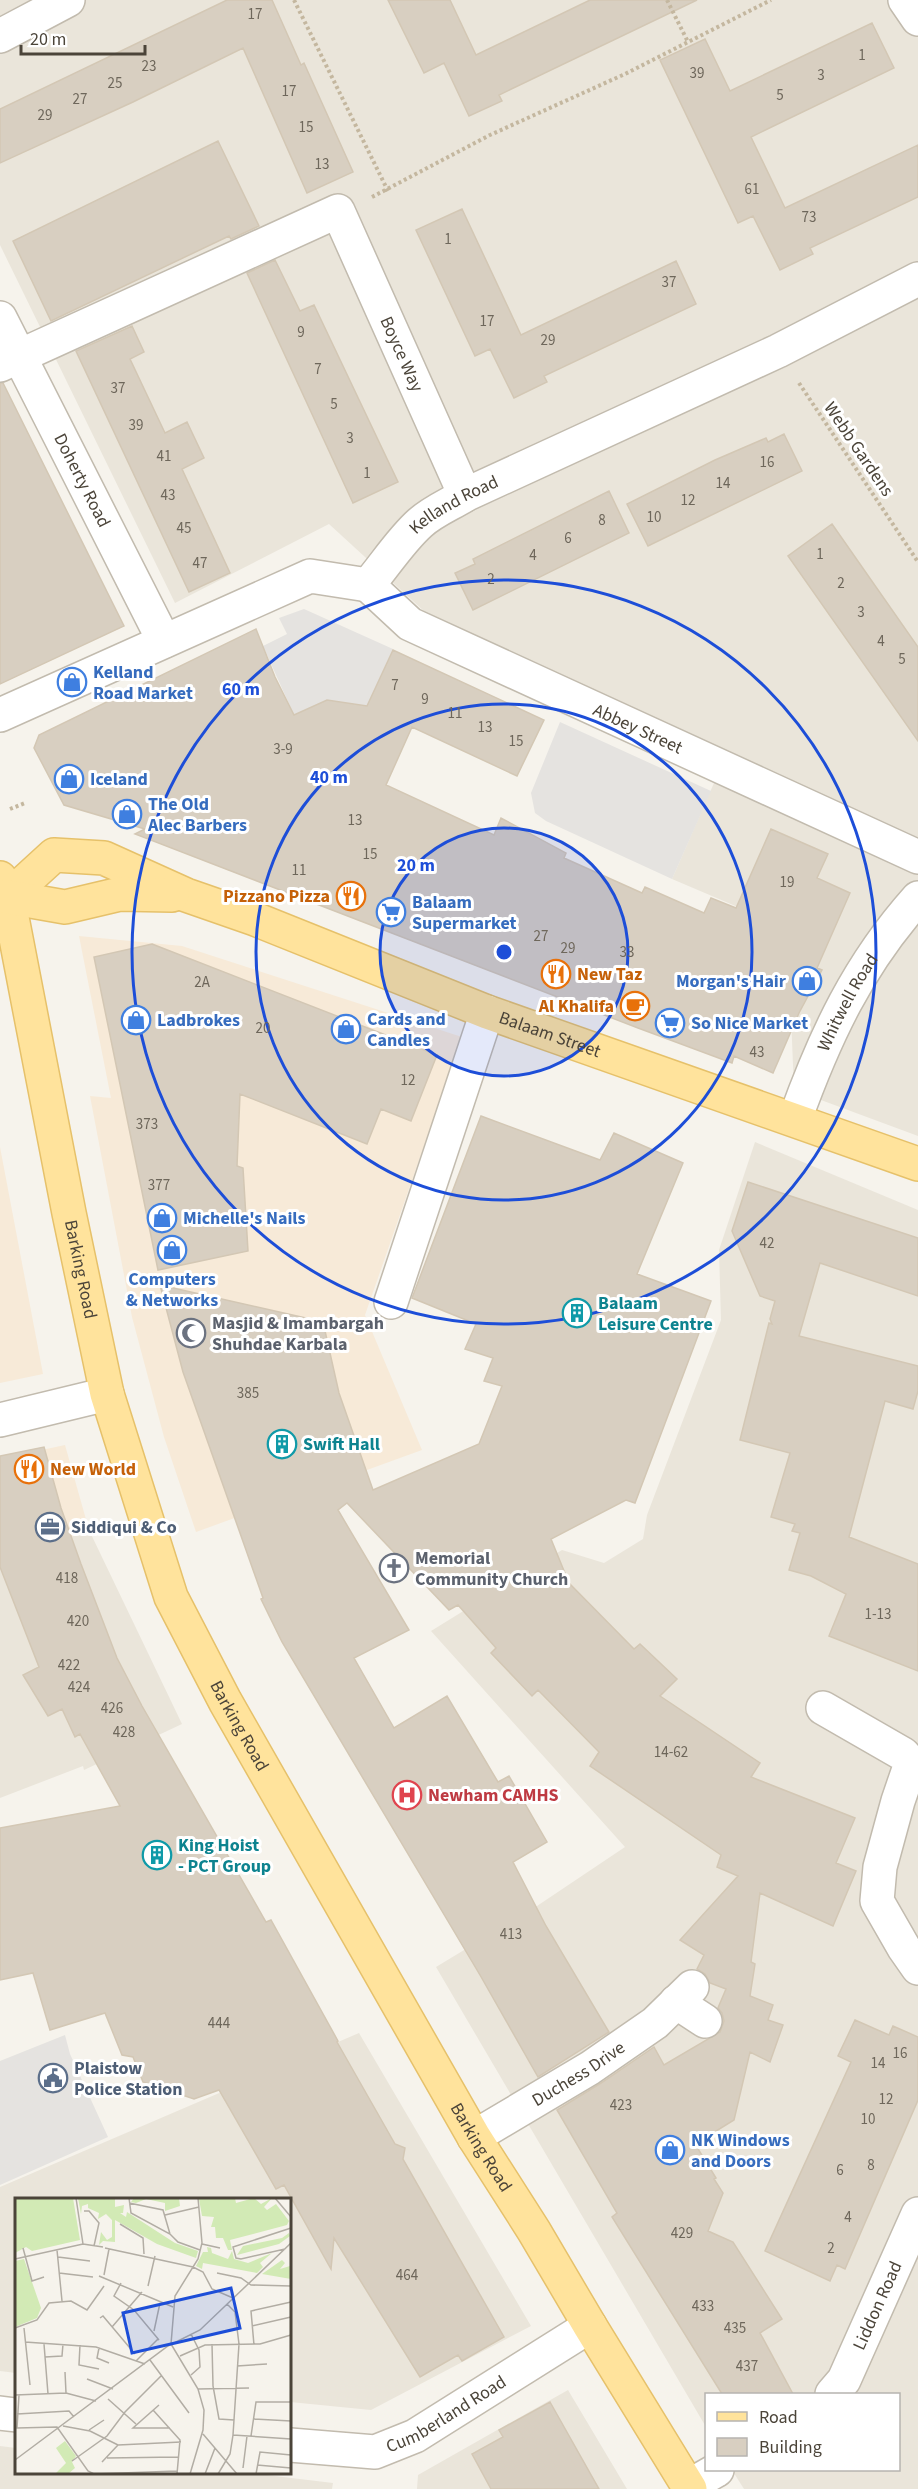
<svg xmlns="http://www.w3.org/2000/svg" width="918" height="2489" font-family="'Source Sans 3',sans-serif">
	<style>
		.residential { fill: #eae5da }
		.commercial { fill: #f7ead8 }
		.parking { fill: #e5e3e0 }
		.building { fill: #d8cfc1; stroke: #d3c7b4; stroke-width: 1.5 }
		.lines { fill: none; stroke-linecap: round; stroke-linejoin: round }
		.minor-casing { stroke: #c2bbae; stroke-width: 36 }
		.major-casing { stroke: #e6c16a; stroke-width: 36 }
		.path { stroke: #c4b79f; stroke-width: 4; stroke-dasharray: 3 3; stroke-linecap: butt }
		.minor { stroke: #fff; stroke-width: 33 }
		.major { stroke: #ffe39c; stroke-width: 33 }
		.ring { fill: none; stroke: #1d4ed8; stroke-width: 3 }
		.labels { text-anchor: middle; stroke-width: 6; stroke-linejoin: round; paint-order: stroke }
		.number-label { font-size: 15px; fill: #6e675b }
		.street-label { font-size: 18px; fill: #4b4439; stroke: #fff }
		.shop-label { font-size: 18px; font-weight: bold; fill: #366cbe; stroke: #fff; text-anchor: start }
		.food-label { font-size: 18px; font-weight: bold; fill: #c56008; stroke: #fff; text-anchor: end }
		.culture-label { font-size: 18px; font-weight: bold; fill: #0d838f; stroke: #fff; text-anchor: start }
		.worship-label { font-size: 18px; font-weight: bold; fill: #5b616d; stroke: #fff; text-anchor: start }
		.service-label { font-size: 18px; font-weight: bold; fill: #4e5e75; stroke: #fff; text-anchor: start }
		.health-label { font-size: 18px; font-weight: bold; fill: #be3a42; stroke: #fff; text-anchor: start }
		.inset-road { fill: none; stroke: #b2ada4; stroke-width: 1.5 }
		.view { fill: #1d4ed8; fill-opacity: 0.15; stroke: #1d4ed8; stroke-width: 3 }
		.inset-edge { fill: none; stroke: #4b4439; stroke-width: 3 }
		.centre { fill: #1d4ed8; stroke: #fff; stroke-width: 3 }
		.ring-label { font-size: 18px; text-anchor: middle; font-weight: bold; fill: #1d4ed8; stroke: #fff; stroke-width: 6; stroke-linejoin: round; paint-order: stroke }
	</style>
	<rect width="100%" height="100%" fill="#f6f3ec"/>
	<path class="residential" d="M0,0H918V1136L794,1090L788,941L759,916L672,879L728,751L425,612L329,524L175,603L0,245Z
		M755,1142L918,1210V2489H744L732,2470H898V2394H706V2427L436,1967L537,1906L625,1847L431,1631L562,1550L604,1563L643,1539L647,1515L721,1320L719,1250Z
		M89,1530L182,1724L84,1770L83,1766L0,1798V1561Z
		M359,2033L531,2326L371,2410L290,2402V2200H16V2373L0,2371V2187Z
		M568,2390L627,2489H417L418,2475Z
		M0,2446L16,2448V2472H242L333,2483L332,2489H0Z"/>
	<path class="commercial" d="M79,936L182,946L462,1037L365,1315L422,1450L196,1532L164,1437L132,1317L90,1096L111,1098Z
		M0,1147L43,1374L0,1383Z
		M65,1445L89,1530L71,1537L0,1459Z"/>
	<path class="parking" d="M304,609L393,649L367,706L327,700L294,715L263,646L287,634L279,618Z
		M560,722L711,791L672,879L546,821L535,813L531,793Z
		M65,2035L70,2054L108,2137L0,2185V2061Z"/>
	<path class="building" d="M227,0H272L301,65L304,63L353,172L307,193L243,48L133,102L0,163V109Z
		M388,0H450L476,55L590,0H697L499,95L502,101L469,116L444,63L424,73Z
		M872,23L894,68L751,137L785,208L918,145V197L810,248L813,254L780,270L753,216L738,223L660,60L705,39L730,91Z
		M218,141L259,226L231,239L229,236L51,321L13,241Z
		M462,209L521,335L676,261L696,304L544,376L547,382L514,398L490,349L475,356L416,230Z
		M275,260L300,311L314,305L398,482L353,503L247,273Z
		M132,326L144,352L130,359L165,433L187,422L204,458L182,469L230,573L189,592L76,351Z
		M0,383H3L124,626L0,684Z
		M784,434L802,471L648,546L627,504L715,460L766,438L768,442Z
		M609,491L629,533L473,610L455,573L475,564L473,559Z
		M832,524L918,647V741L788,556Z
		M256,629L275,677L294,715L327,700L367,706L393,650L544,720L517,776L412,727L386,785L494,835L501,818L566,853L564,858L642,893L645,887L704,913L711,898L736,908L771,829L828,854L817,878L850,893L817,968L822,970L799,1013L773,1073L734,1056L732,1063L638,1028L135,834L145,829L64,805L34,748L39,735Z
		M152,944L437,1055L411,1121L381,1109L367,1144L240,1094L237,1166L243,1168L248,1251L158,1270L94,957Z
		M481,1116L600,1160L614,1133L683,1163L637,1274L711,1301L635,1503L626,1500L551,1539L569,1583L634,1649L640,1644L677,1679L660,1696L760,1763L751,1777L855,1818L836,1863L856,1871L833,1926L760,1893L751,1962L755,1964L750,1996L773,2005L768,2020L783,2025L770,2062L750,2052L734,2120L695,2144L716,2178L714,2179L723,2193L708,2231L733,2242L782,2319L760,2333L793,2394H722L612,2217L617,2213L557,2110L601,2083L654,2047L664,2065L720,2032L724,2021L722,2013L718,2008L726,1989L710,1983L705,1974L697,1969L704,1955L680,1940L738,1876L717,1867L721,1855L590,1766L599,1752L538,1690L532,1696L491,1653L496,1648L458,1605L449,1610L347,1503L338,1510L409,1630L354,1658L394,1728L447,1696L498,1782L509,1776L547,1842L513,1862L546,1926L609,2032L538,2077L480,1975L282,1642L261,1599L263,1598L183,1372L160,1285L323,1322L339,1393L373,1490L479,1444L502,1386L484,1381L493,1358L465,1349L476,1324L412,1298Z
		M748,1182L918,1238V1296L820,1263L799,1336L918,1366V1391L913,1409L885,1401L849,1537L918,1564V1671L829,1636L846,1594L811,1576L789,1570L800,1533L792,1531L795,1524L771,1517L790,1453L740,1440L769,1323L772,1324L770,1319L775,1301L760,1296L732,1231Z
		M44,1447L61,1508L81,1564L117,1658L142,1706L266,1922L271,1920L338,2041L337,2042L395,2144L405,2148L403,2159L504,2337L462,2361L458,2355L420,2377L334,2238L331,2269L284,2185L276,2189L219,2090L194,2099L143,2082L133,2057L122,2055L105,2013L50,2030L33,1973L0,1980V1828L120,1806L80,1734L75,1737L62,1709L48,1716L23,1675L39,1667L0,1567V1456Z
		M855,2020L889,2035L893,2026L918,2037V2100L845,2269L837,2265L830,2281L765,2251L851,2062L838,2056Z
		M550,2402L599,2489H491L472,2454L503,2437L499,2430Z"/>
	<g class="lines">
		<g class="minor-casing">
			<g id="minor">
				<path d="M905,0L918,19"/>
				<path d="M0,36L68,0"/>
				<path id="s1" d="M0,318L164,641"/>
				<path id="s2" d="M0,365L338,211L465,495"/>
				<path id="s3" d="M368,585L410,624L918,857"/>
				<path id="s4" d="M0,715L310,576L368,585C386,564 400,541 420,523C433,511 451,504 465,495L778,351L918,279"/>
				<path id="s5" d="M795,1119C825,1036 858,965 918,898"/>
				<path d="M391,1302L487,1012"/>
				<path d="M0,1420L107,1394"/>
				<path d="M823,1708L903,1754L911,1763L898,1801L880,1867L877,1901L904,1948L918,1968"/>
				<path d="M676,2002L705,2021"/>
				<path id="s6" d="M474,2137L590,2068L655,2023L692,1987"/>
				<path id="s7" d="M832,2394L844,2380L918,2214"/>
				<path d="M0,2413L16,2415"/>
				<path id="s8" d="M290,2445L375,2452L415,2436L590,2326"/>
				<path d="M689,2486L717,2470"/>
			</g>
		</g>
		<g class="major-casing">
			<g id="major">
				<path id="s9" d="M0,878L8,897L69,1213L107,1394L171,1597L225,1701L474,2137L534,2231L590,2326L690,2489"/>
				<path id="s10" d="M8,897L54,855L104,858L186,895L255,919L487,1012L918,1164"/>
				<path d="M8,897L65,907L120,894L172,895"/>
			</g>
		</g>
		<path class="path" d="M294,0L388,191
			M667,0L688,42
			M372,197L490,135L625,74L771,0
			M799,383L918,562
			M10,809L25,803"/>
		<use href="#minor" class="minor"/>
		<use href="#major" class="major"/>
	</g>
	<circle cx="504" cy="952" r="124" fill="#1d4ed8" fill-opacity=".12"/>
	<g class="ring">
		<circle cx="504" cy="952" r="124"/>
		<circle cx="504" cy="952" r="248"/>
		<circle cx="504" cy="952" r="372"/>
	</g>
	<defs>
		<g id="shop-ring" transform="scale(1.5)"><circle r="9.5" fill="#fff" stroke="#3f7fe0" stroke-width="1.5"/><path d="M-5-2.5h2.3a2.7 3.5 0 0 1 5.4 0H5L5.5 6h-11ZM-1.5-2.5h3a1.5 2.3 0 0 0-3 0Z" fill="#3f7fe0"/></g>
		<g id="restaurant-ring" transform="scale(1.5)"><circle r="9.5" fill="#fff" stroke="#e8710a" stroke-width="1.5"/><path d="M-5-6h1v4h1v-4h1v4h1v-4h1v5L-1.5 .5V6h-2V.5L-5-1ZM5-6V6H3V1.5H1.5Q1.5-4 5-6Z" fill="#e8710a"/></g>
		<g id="supermarket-ring" transform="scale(1.5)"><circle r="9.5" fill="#fff" stroke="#3f7fe0" stroke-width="1.5"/><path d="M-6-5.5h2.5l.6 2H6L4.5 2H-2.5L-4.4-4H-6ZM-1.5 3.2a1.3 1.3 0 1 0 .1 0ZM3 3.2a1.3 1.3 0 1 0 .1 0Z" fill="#3f7fe0"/></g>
		<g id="cafe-ring" transform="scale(1.5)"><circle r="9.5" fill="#fff" stroke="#e8710a" stroke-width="1.5"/><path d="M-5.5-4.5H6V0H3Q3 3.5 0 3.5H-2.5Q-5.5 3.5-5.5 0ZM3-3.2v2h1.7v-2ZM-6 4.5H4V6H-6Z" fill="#e8710a"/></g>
		<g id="building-ring" transform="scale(1.5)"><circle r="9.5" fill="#fff" stroke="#0f9aa8" stroke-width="1.5"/><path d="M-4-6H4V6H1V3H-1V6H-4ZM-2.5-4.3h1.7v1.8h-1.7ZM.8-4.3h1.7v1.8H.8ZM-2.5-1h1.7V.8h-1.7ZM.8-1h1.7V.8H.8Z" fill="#0f9aa8"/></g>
		<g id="mosque-ring" transform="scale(1.5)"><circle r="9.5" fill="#fff" stroke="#6b7280" stroke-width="1.5"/><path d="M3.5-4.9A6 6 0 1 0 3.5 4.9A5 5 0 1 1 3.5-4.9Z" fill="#6b7280"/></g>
		<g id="office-ring" transform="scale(1.5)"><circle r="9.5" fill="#fff" stroke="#5c6f8a" stroke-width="1.5"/><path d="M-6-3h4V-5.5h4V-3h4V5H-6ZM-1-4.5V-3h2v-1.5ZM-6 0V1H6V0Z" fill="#5c6f8a"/></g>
		<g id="church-ring" transform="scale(1.5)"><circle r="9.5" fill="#fff" stroke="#6b7280" stroke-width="1.5"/><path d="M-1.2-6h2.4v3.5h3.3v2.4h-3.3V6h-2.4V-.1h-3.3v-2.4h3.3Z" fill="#6b7280"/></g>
		<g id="hospital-ring" transform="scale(1.5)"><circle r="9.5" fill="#fff" stroke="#e0444e" stroke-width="1.5"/><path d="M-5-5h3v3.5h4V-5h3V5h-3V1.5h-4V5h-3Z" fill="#e0444e"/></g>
		<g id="civic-ring" transform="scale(1.5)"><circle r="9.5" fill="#fff" stroke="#5c6f8a" stroke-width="1.5"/><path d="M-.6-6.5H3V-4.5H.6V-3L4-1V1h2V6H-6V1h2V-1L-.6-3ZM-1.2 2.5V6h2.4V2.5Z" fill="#5c6f8a"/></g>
	</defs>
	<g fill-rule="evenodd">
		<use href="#shop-ring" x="72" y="682"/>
		<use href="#shop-ring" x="69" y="779"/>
		<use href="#shop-ring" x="127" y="814"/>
		<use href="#restaurant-ring" x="351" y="896"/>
		<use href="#supermarket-ring" x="391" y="912"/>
		<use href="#restaurant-ring" x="556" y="974"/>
		<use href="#shop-ring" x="807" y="981"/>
		<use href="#cafe-ring" x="635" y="1006"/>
		<use href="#shop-ring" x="136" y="1020"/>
		<use href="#supermarket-ring" x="670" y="1023"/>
		<use href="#shop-ring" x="346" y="1029"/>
		<use href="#shop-ring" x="162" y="1218"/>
		<use href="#shop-ring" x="172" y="1250"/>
		<use href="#building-ring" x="577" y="1313"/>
		<use href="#mosque-ring" x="191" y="1333"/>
		<use href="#building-ring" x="282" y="1444"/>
		<use href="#restaurant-ring" x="29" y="1469"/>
		<use href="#office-ring" x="50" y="1527"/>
		<use href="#church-ring" x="394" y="1568"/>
		<use href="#hospital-ring" x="407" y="1795"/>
		<use href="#building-ring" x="157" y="1855"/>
		<use href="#civic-ring" x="53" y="2078"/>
		<use href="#shop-ring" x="670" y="2150"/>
	</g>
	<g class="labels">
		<g class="number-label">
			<text x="255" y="19">17</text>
			<text x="862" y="60">1</text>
			<text x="149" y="71">23</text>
			<text x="697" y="78">39</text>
			<text x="821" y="80">3</text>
			<text x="115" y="88">25</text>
			<text x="289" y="96">17</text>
			<text x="780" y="100">5</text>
			<text x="80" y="104">27</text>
			<text x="45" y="120">29</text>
			<text x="306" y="132">15</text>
			<text x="322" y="169">13</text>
			<text x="752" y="194">61</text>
			<text x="809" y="222">73</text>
			<text x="448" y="244">1</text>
			<text x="669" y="287">37</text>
			<text x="487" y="326">17</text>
			<text x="301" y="337">9</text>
			<text x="548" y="345">29</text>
			<text x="318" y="374">7</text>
			<text x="118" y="393">37</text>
			<text x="334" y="409">5</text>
			<text x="136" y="430">39</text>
			<text x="350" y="443">3</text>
			<text x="164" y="461">41</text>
			<text x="767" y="467">16</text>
			<text x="367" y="478">1</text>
			<text x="723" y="488">14</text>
			<text x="168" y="500">43</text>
			<text x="688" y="505">12</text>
			<text x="654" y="522">10</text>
			<text x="602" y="525">8</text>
			<text x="184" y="533">45</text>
			<text x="568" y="543">6</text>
			<text x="820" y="559">1</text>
			<text x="533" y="560">4</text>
			<text x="200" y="568">47</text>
			<text x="491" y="584">2</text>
			<text x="841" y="588">2</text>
			<text x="861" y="617">3</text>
			<text x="881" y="646">4</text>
			<text x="902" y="664">5</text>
			<text x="395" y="690">7</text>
			<text x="425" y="704">9</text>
			<text x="455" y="718">11</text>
			<text x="485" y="732">13</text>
			<text x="516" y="746">15</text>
			<text x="283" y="754">3-9</text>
			<text x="355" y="825">13</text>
			<text x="370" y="859">15</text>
			<text x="299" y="875">11</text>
			<text x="787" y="887">19</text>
			<text x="541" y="941">27</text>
			<text x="568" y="953">29</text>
			<text x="627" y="957">33</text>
			<text x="202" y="987">2A</text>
			<text x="263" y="1033">20</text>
			<text x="757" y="1057">43</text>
			<text x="408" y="1085">12</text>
			<text x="147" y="1129">373</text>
			<text x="159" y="1190">377</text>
			<text x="767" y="1248">42</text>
			<text x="248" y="1398">385</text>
			<text x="67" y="1583">418</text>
			<text x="878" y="1619">1-13</text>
			<text x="78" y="1626">420</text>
			<text x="69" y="1670">422</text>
			<text x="79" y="1692">424</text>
			<text x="112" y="1713">426</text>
			<text x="124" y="1737">428</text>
			<text x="671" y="1757">14-62</text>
			<text x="511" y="1939">413</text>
			<text x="219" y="2028">444</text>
			<text x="900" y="2058">16</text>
			<text x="878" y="2068">14</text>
			<text x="886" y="2104">12</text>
			<text x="621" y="2110">423</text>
			<text x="868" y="2124">10</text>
			<text x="871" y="2170">8</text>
			<text x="840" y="2175">6</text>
			<text x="848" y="2222">4</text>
			<text x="682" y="2238">429</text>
			<text x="831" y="2253">2</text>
			<text x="407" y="2280">464</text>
			<text x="703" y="2311">433</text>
			<text x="735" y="2333">435</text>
			<text x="747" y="2371">437</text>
		</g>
		<g class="street-label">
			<text dy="6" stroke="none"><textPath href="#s2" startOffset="528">Boyce Way</textPath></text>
			<text transform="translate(859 449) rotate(56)" y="6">Webb Gardens</text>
			<text dy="6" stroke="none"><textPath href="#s1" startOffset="182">Doherty Road</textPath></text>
			<text dy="6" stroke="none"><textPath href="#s4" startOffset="518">Kelland Road</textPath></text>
			<text dy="6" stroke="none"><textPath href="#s3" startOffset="308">Abbey Street</textPath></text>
			<text dy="6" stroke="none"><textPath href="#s5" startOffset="128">Whitwell Road</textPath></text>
			<text dy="6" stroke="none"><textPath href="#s10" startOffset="592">Balaam Street</textPath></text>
			<text dy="6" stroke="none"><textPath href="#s9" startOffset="400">Barking Road</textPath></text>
			<text dy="6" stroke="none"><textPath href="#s9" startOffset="886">Barking Road</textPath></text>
			<text dy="6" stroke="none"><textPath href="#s6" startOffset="122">Duchess Drive</textPath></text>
			<text dy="6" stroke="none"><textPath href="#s9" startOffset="1372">Barking Road</textPath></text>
			<text dy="6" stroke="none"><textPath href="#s7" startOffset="100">Liddon Road</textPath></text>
			<text dy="6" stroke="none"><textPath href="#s8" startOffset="166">Cumberland Road</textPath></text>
		</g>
		<g class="shop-label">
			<text x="93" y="678">Kelland<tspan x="93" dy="21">Road Market</tspan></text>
			<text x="90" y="785">Iceland</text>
			<text x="148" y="810">The Old<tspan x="148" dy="21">Alec Barbers</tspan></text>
			<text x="412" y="908">Balaam<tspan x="412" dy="21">Supermarket</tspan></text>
			<text x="786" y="987" text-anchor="end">Morgan's Hair</text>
			<text x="367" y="1025">Cards and<tspan x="367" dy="21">Candles</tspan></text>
			<text x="157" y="1026">Ladbrokes</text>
			<text x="691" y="1029">So Nice Market</text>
			<text x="183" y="1224">Michelle's Nails</text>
			<text x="172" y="1285" text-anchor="middle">Computers<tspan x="172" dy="21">&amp; Networks</tspan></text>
			<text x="691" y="2146">NK Windows<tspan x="691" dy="21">and Doors</tspan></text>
		</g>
		<g class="food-label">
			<text x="330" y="902">Pizzano Pizza</text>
			<text x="577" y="980" text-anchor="start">New Taz</text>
			<text x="614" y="1012">Al Khalifa</text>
			<text x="50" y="1475" text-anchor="start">New World</text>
		</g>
		<g class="culture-label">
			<text x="598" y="1309">Balaam<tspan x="598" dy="21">Leisure Centre</tspan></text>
			<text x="303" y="1450">Swift Hall</text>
			<text x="178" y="1851">King Hoist<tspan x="178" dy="21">- PCT Group</tspan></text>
		</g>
		<g class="worship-label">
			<text x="212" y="1329">Masjid &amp; Imambargah<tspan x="212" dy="21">Shuhdae Karbala</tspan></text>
			<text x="415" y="1564">Memorial<tspan x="415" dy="21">Community Church</tspan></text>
		</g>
		<g class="service-label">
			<text x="71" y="1533">Siddiqui &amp; Co</text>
			<text x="74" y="2074">Plaistow<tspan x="74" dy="21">Police Station</tspan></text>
		</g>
		<g class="health-label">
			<text x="428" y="1801">Newham CAMHS</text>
		</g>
	</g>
	<g transform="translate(15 2198)">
		<rect width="276" height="276" fill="#f6f3ec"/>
		<path d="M0,0H58L65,42L17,53L11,49L0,55ZM63,0H100V9L109,7L108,15H105L111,19L112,14L160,45L183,53L181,60L142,46L100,22V44L88,43L84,47L86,34L92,42L97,39V22L91,16L83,21L84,15L73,10V6L67,8L66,16ZM119,0H164L165,8L150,13V5L131,1L121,5L116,4ZM220,0L221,5L239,0L246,6L257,0L249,9L252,12L261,6L274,23L272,27L215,42L217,52H213L208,40H201L200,29H196L199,19L187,18L184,1ZM274,35L275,38L264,46L222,57L228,48L267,40ZM192,49L196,50L197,55L213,61L217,53L219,61L233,65L257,55L245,65L248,69L242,75L188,65L187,71L181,68L188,54H193ZM9,61L26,110L22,120L0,129V63ZM267,62L270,65L265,71L275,68L276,81L247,76ZM50,243L61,258L57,264L60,270L53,276H40L51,265L41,250Z" fill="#d2eab5"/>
		<path class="inset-road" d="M61,0L68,46M114,0L116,15L155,36L163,44L185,52M260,0L276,19M114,5L148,12L155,36M69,13H74L84,25L79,48M150,17L184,9M105,26L128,40L129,56M187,46L205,50M8,50L17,83L29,79M90,50L178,69L188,74L197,91L218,100M270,51L226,61L221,60L218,49L276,30M42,52L47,103M43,59L75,63M0,61L68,46L88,49M44,75L78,79M202,75L226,80L236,87L276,88M89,77L94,51M84,78L158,109M106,85L99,98L119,112L144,142M133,88L140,58M85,120L88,118L120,156M237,128L276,119M97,129L127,94M0,130L22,122L34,105L56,103L72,112L89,88M9,130L15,187M139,133L145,105M10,144L81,149L130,166M29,146L33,196M156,146L183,191L189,212L188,232L175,276M156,146L160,98L183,61L187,45L183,0M197,146L198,188L204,221L219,222M65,147L64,167L84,171M239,147L236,113L276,104M84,150L82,160L94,165M165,158L190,147L245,146L276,137M30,159L47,158L48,146M135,162L174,215M121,163L143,141M222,168L252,166M50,174L51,195M176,177L185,169L184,152L176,136M72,181L98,191M183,191L234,190M0,197L51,195L81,203M4,197L2,230L42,229L73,273L79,276M93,201L121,226M144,207L118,230H155M138,212L165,242L162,276M2,216L54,213L59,219M239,221L276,223M48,228L75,233L103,247M74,232L89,222M188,236L222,276M218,237L276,241M236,238L241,204H276M103,247L166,244M92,260L163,259M0,262L153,148L185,132L276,45M57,263L92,238L110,214L147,177M87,264L103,247M242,267L276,270M228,270L232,238M79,276L162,273M190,276L200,250M203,276L215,256L218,237L224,146L220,114L212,106M241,276L245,254L276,257"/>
		<path class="view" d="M216,90L225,130L117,155L108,115Z"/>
		<rect width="276" height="276" class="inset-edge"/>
	</g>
	<circle cx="504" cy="952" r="9" class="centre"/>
	<g class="ring-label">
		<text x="241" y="695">60 m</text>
		<text x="329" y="783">40 m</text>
		<text x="416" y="871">20 m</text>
	</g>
	<rect x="705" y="2393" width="195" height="78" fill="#ffffff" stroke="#b7b4b0" stroke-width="1.5"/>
	<rect x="717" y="2412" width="30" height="9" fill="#ffe39c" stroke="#b7b4b0" stroke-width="1.5"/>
	<text x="759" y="2423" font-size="18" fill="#4b4439">Road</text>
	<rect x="717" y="2438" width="30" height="18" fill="#d8cfc1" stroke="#b7b4b0" stroke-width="1.5"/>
	<text x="759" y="2453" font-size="18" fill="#4b4439">Building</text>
	<path d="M21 45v9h124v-9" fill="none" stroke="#4b4439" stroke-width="3"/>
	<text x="30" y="45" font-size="18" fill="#4b4439" stroke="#ffffff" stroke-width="4.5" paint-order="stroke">20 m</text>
</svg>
